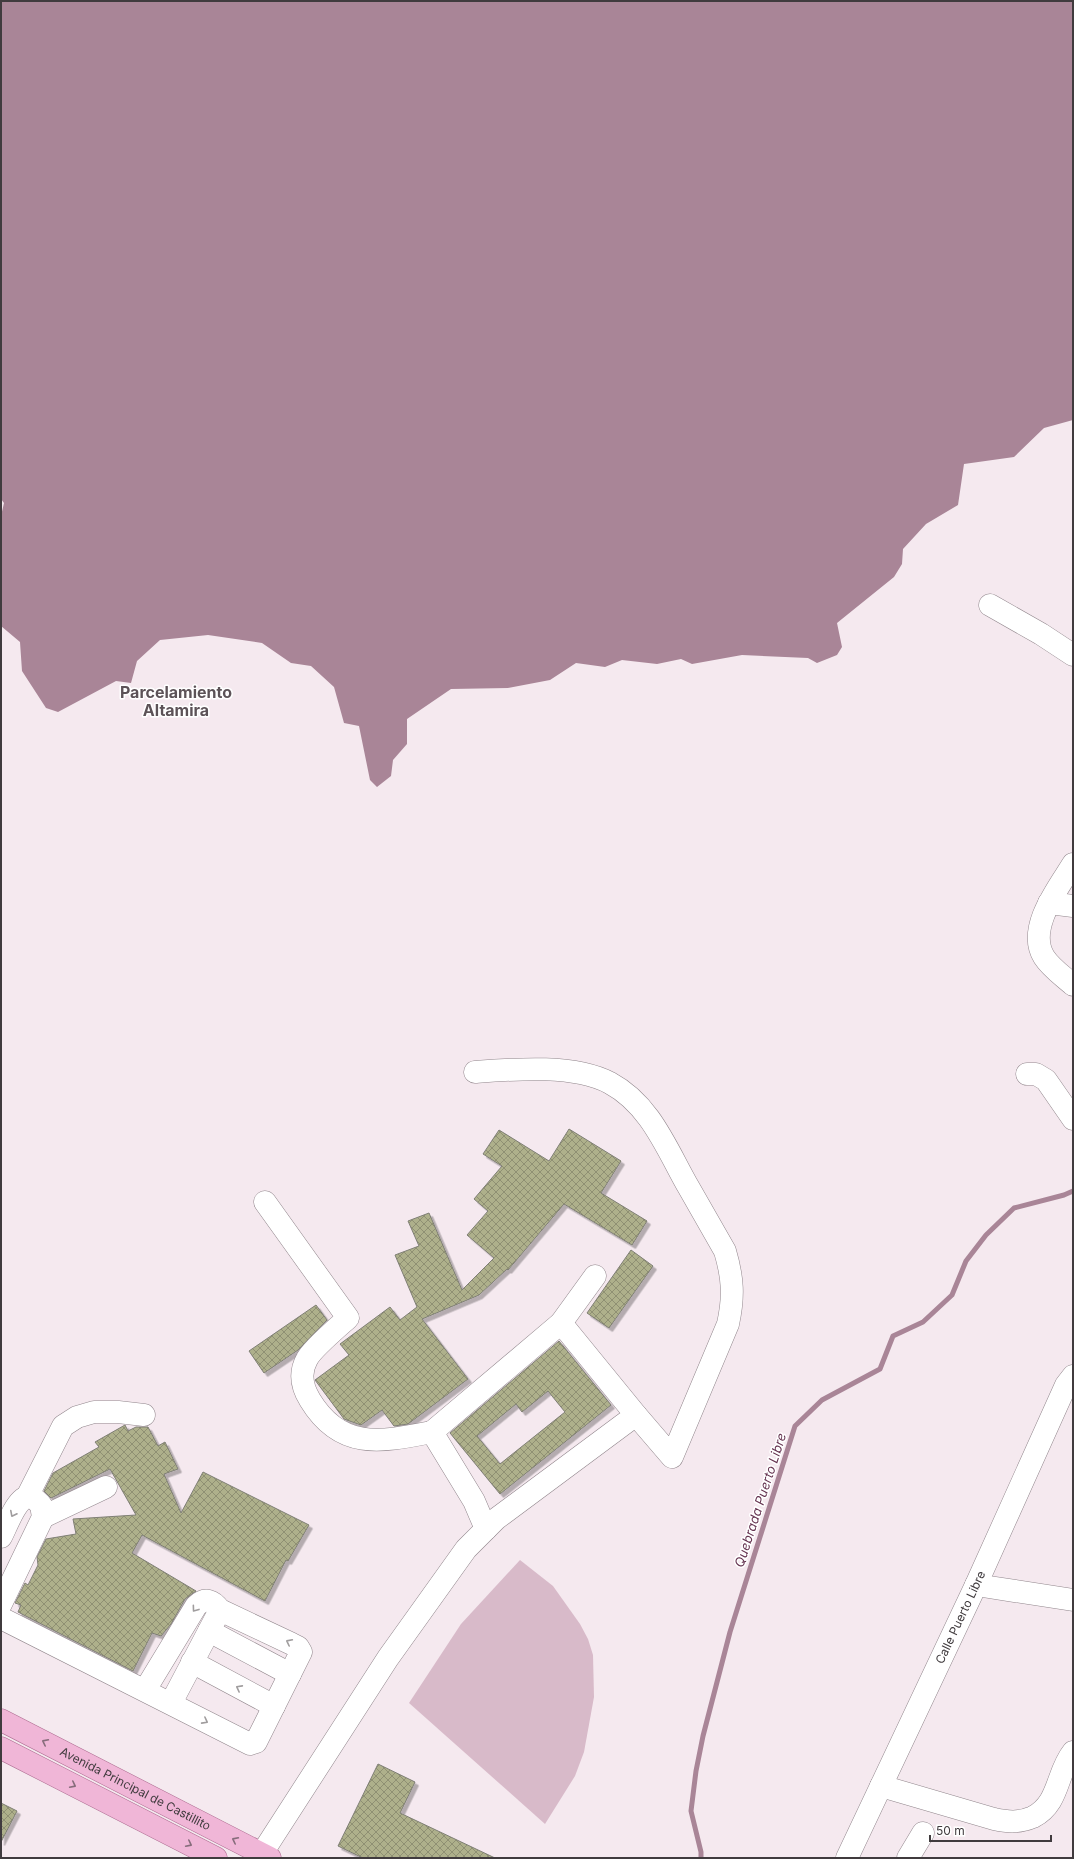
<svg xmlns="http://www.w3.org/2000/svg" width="1074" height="1859" font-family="Inter,sans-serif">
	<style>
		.park { fill: #d8bac9 }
		.water { fill: #a98597 }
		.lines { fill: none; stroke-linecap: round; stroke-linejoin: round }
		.stream { stroke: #a98597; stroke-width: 5 }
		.building { fill: url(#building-cross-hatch); stroke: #7f7f75; fill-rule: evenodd; filter: url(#shadow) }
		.minor-casing { stroke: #91868c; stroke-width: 23 }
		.major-casing { stroke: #ac6c90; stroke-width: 23 }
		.minor { stroke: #fff; stroke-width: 22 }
		.major { stroke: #f0b6d7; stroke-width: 22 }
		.oneway { stroke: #a09d9e }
		.oneway2 { stroke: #866c7b }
		.labels { text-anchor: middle; stroke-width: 3; stroke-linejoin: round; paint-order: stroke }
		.street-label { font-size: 12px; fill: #403b3e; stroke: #fff }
		.water-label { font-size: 13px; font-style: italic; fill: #653350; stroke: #fff }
		.district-label { font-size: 16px; font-weight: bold; fill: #5c5257; stroke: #fff }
	</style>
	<defs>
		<pattern id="building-cross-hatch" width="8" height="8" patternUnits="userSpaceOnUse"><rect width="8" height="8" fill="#aeb08b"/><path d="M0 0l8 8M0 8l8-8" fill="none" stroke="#8f9073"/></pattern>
		<filter id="shadow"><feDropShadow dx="3.5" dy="3.5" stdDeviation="0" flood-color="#0004"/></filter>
	</defs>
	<rect width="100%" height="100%" fill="#f5e9ef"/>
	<path class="park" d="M520,1560L553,1586L580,1624L588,1639L593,1655L594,1697L584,1752L575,1776L545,1824L409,1703L461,1624Z"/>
	<path class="water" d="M1,1H1073V420L1044,428L1014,457L964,464L958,505L926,524L903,549L902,564L894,577L837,623L842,647L837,655L817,663L808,658L742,655L692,664L681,659L657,664L622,660L605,667L576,663L550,680L508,688L451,689L407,719V744L393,760L391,776L377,787L370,780L359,726L344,723L334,687L311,666L291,663L262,643L208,635L160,640L137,661L131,683L116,681L58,712L46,708L22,671L20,642L1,626V516L4,503L1,499Z"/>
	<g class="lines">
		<path class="stream" d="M701,1858V1852L691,1811L696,1771L703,1736L730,1632L795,1426L822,1400L880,1369L893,1336L923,1322L952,1295L966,1261L986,1235L1014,1208L1064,1195L1073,1191"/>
	</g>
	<path class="building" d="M569,1129L621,1161L601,1193L647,1221L632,1245L564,1204L508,1270L507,1269L479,1295L422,1319L468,1379L408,1424L394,1426L382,1410L361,1425L344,1419L315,1380L349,1355L340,1344L390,1307L400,1320L417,1307L395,1255L419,1246L408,1221L429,1213L462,1290L494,1258L467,1235L488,1211L474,1199L502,1166L483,1154L499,1130L549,1161Z
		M631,1250L653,1266L609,1328L587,1313Z
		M316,1305L327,1320L298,1350L264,1373L249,1351Z
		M559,1341L611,1405L500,1494L450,1433ZM548,1391L565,1412L500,1464L477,1436L516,1404L522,1412Z
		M125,1425L128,1431L136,1427H148L158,1446L165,1442L178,1469L164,1474L181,1513L203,1472L309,1525L288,1561L286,1560L265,1601L142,1535L132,1553L196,1591L185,1599L171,1624L161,1636L152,1633L133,1671L18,1612L21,1605L15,1603L25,1583L28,1585L38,1565L37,1557L46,1539L76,1534L73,1519L136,1515L110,1469L51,1498L44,1491L53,1473L99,1447L95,1442Z
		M378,1764L415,1782L400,1813L495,1858H363L338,1846Z
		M1,1803L17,1811L1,1842Z"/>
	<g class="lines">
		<g class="minor-casing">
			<g id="minor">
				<path d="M990,605L1041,634L1073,655"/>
				<path d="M1073,864C1059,887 1026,928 1044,957C1051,968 1063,976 1073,985"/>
				<path d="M1049,903L1073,906"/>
				<path d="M475,1072C515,1069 574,1064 610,1083C651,1105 667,1150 689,1188C701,1209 713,1230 725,1251C733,1278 734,1297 728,1324L672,1457L636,1415"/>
				<path d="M1027,1074H1036L1046,1080L1073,1119"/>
				<path d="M265,1202L348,1318C338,1327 312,1349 307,1359C299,1373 302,1387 310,1400C341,1451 381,1442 432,1432"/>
				<path d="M27,1497L63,1426L77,1417L94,1412H118L144,1415"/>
				<path d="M43,1517L106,1487"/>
				<path d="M486,1529L474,1501L432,1432L561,1323L595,1276"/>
				<path d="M1,1537C6,1528 17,1497 28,1497C34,1497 37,1501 41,1505L43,1517L1,1604"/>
				<path d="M976,1585L1073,1600"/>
				<path d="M1,1618L250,1744L256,1742L301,1652L298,1647L292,1644L220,1610"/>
				<path d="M209,1631L290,1674"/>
				<path d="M192,1662L274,1706"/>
				<path d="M145,1690L196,1606C205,1597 213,1600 220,1610L171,1703"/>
				<path d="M881,1786L994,1819C1008,1822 1019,1823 1033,1817C1060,1803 1056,1773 1073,1752"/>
				<path d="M259,1858L388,1658L466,1549L496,1519L636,1415L561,1323"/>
				<path id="s1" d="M847,1858L976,1585L1066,1385L1073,1376"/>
				<path d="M908,1858L923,1833"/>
			</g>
		</g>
		<g class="major-casing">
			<g id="major">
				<path id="s2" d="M1,1720L270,1858"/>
				<path d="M1,1748L216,1858"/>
			</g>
		</g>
		<use href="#minor" class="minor"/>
		<use href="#major" class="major"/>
	</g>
	<defs><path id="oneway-chevron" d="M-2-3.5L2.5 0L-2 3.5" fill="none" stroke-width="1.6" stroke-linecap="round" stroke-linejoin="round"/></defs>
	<g class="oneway">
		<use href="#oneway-chevron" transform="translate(13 1514) rotate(117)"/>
		<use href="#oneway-chevron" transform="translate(195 1609) rotate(126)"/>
		<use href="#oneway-chevron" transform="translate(289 1642) rotate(-153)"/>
		<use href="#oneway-chevron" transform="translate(239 1688) rotate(-152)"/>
		<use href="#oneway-chevron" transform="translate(205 1721) rotate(28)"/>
	</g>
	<g class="oneway2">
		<use href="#oneway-chevron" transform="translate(45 1742) rotate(-153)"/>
		<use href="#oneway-chevron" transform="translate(73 1785) rotate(27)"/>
		<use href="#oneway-chevron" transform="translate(235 1840) rotate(-153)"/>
		<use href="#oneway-chevron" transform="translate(189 1844) rotate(27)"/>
	</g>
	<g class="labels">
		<g class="street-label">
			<text dy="4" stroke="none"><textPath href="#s1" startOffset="266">Calle Puerto Libre</textPath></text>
			<text dy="4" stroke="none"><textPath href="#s2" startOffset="151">Avenida Principal de Castillito</textPath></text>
		</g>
		<g class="water-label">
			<text transform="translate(760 1500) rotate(-72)" y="5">Quebrada Puerto Libre</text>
		</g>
		<g class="district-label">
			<text x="176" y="698">Parcelamiento<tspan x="176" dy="18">Altamira</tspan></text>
		</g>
	</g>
	<rect width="1074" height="1859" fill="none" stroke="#403b3e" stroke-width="4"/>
	<path d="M930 1835v6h121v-6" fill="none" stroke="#403b3e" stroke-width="2"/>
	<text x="936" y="1835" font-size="12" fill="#403b3e" stroke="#ffffff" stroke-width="3" paint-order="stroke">50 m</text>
</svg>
